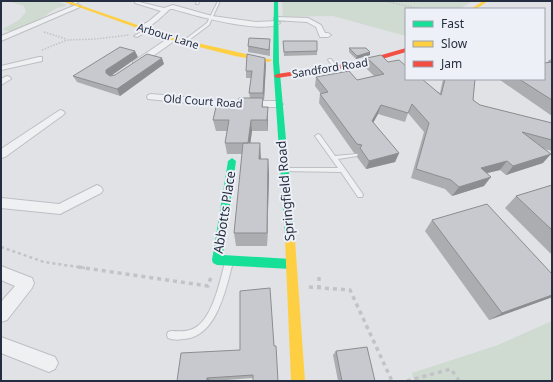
<svg xmlns="http://www.w3.org/2000/svg" width="553" height="382" font-family="'Noto Sans',sans-serif">
	<style>
		.green { fill: #cfdad0 }
		.lines { fill: none; stroke-linecap: round; stroke-linejoin: round }
		.lane-casing { stroke: #bdbfc4; stroke-width: 2 }
		.street-casing { stroke: #bdbfc4; stroke-width: 2 }
		.path-far2 { stroke: #c2c3c8; stroke-width: 1.5; stroke-dasharray: 1.5 1.5; stroke-linecap: butt }
		.path-far1 { stroke: #c2c3c8; stroke-width: 2.5; stroke-dasharray: 3 3; stroke-linecap: butt }
		.path { stroke: #c2c3c8; stroke-width: 3.5; stroke-dasharray: 4 4; stroke-linecap: butt }
		.lane { fill: #eff0f2; fill-rule: evenodd }
		.street { fill: #eff0f2; fill-rule: evenodd }
		.fast { fill: #16e098; fill-rule: evenodd }
		.slow { fill: #ffcf43; fill-rule: evenodd }
		.jam { fill: #f24e42; fill-rule: evenodd }
		.wall { fill: #abadb1 }
		.shaded-wall { fill: #8b8d90 }
		.building { fill: #c7c9ce; stroke: #8b8d90 }
		.labels { text-anchor: middle; stroke-width: 4; stroke-linejoin: round; paint-order: stroke }
		.far-street-label { font-size: 11px; fill: #252d40; stroke: #edf0f6 }
		.street-label { font-size: 13px; fill: #252d40; stroke: #edf0f6 }
	</style>
	<rect width="100%" height="100%" fill="#e0e2e6"/>
	<path class="green" d="M8,1H56L67,5C63,7 59,7 55,9C43,16 16,38 3,29L19,20L26,12L24,6Z
		M282,1H472L460,9H406V36L333,16L283,17Z
		M552,321V381H414L412,373L498,345Z"/>
	<g class="lines">
		<g class="lane-casing">
			<path id="lane" d="M77,1H80L73,5L71,4Z
				M197,1H200L198,4H196Z
				M218,1H220L209,25L185,43H183V41L207,23Z
				M147,29L150,30L137,37L134,36Z
				M329,59H331L338,68L337,69H335L328,60Z
				M318,134L320,135L335,156L357,154L358,155L357,156L338,159L362,193L363,195L362,197H358L341,172L283,171L282,170L283,169L285,168H338L315,136Z
				M229,259L232,260L233,262C226,288 217,338 183,339C178,340 173,340 168,338L167,335L168,332L171,331C177,331 184,332 190,330C212,324 220,281 225,262L226,260Z"/>
		</g>
		<g class="street-casing">
			<path id="street" d="M135,1L164,8L173,5L212,16L256,22L277,21L280,23C264,35 192,15 173,9H170C162,16 149,31 138,29V27L148,22L161,11L135,3Z
				M78,4L81,6L80,7L1,41V36Z
				M276,17L308,18L321,25L325,33H328L331,35L328,37H320L316,27L307,22L274,20V18Z
				M170,37H176L177,39L139,66H133V62Z
				M39,57H42V61L1,70V66Z
				M7,76L10,77L11,79L1,85V79Z
				M151,94L230,101H278L283,104L278,107H230L148,99L147,97L148,95Z
				M60,110L63,111L65,113L63,115L5,157L1,158V149Z
				M97,185L101,187L103,190L101,193L60,214L1,208V198L59,204Z
				M1,266L32,278L34,283L32,288L7,320L1,322V302L15,286L1,280Z
				M1,337L55,357L58,363L55,369L49,372L1,353Z"/>
		</g>
		<path class="path-far2" d="M384,1L421,9
			M44,32L66,39
			M42,50L67,40L96,39L129,35"/>
		<path class="path-far1" d="M1,247L44,262L85,268"/>
		<path class="path" d="M78,267L208,286L212,274
			M319,277V288
			M309,287L350,290L392,381
			M407,381L451,369L459,381"/>
		<use href="#lane" class="lane"/>
		<use href="#street" class="street"/>
		<path class="fast" d="M274,1H278L279,62L295,240L294,243L290,244L286,243L285,240L273,62Z
			M232,158L236,161L223,255L291,259L295,260L296,264L295,268L291,269L217,265L213,263L212,260L228,161Z"/>
		<path class="slow" d="M62,1H68L175,38L272,60L269,62L235,56L171,40Z
			M483,1H488L476,9H471Z
			M290,236L294,237L295,240L305,381H291L285,240L286,237Z"/>
		<path class="jam" d="M406,48V52L358,66L277,78L274,76L277,74L357,62Z"/>
	</g>
	<path class="wall" d="M270,39V56L248,52V46Z
		M283,41L317,51V55L284,56Z
		M349,48L370,52V55L356,59L349,52Z
		M138,57L111,76L164,64L120,96L77,82L73,76Z
		M367,58L388,62L440,93L443,79H475L473,100L480,105L552,123V151L544,149L543,163L506,175L500,170L487,173L484,186L452,196L445,189L411,178L424,132L408,113L405,122L378,114L373,123L399,153L395,162L366,169L357,157L358,154L354,153L319,103L320,94H321L315,86L316,77L357,80L374,76L365,67Z
		M552,59V116L500,80L501,79H544L547,63L549,60Z
		M266,64L264,100H263V107H268V131H252L250,143L261,159H268L269,175L267,246H236L234,233L242,154H227L225,143L227,131H216L213,120L238,107L250,98L249,93L251,78H246V71Z
		M552,185V255L505,208L516,196Z
		M432,220L552,274V297L489,320L425,231Z
		M274,346L253,378L213,381H177L240,350Z
		M336,351L375,381H338L333,355Z"/>
	<path class="shaded-wall" d="M135,51L138,57L109,77L106,73V70Z
		M370,52V55L356,59L357,56Z
		M162,58L164,64L120,96L117,89Z
		M265,58L266,64L264,100L263,93Z
		M381,105L378,114L369,130L372,121Z
		M268,107V131L267,120Z
		M251,120L252,131L249,154L248,144Z
		M260,143L261,159L260,174L259,159Z
		M399,153L395,162L366,169L369,161Z
		M551,154L543,163L506,175L513,166Z
		M268,159L269,175L267,246V233Z
		M507,161L500,170L475,176L481,168Z
		M491,177L484,186L452,196L459,187Z
		M552,295V297L550,298L489,320L502,313Z
		M207,378L211,381H207Z"/>
	<path class="building" d="M249,38L270,39L269,50L248,46Z
		M283,41H317V51L284,52Z
		M120,47L135,51L106,70V73L110,76L115,75L147,54L162,58L117,89L73,76Z
		M349,48H366L370,52L357,56Z
		M247,54L265,58L263,93H249L252,71H246Z
		M381,55L388,62L399,60L406,66V79H422L441,95L445,79H475L473,100L480,105L552,123V140L522,132L551,154L513,166L507,161L481,168L491,177L459,187L451,180L416,169L429,123L412,104L408,113L381,105L372,121L399,153L369,161L360,148L362,145L357,144L320,94L328,92L316,77L349,71L357,80L384,74L367,58Z
		M552,62V100L519,79H544V63Z
		M239,98H263L262,107H268L267,120H251L248,143H225L229,120H213L216,107H238Z
		M243,143H260L259,159H268L267,233H234Z
		M552,185V230L516,196Z
		M487,204L552,274V295L502,313L432,220Z
		M270,288L274,346H276L278,381H253V375L207,378V381H177L181,353L240,350V291Z
		M367,347L375,381H342L336,351Z"/>
	<g class="labels">
		<g class="far-street-label">
			<text transform="translate(168 36) rotate(17)" y="4">Arbour Lane</text>
			<text transform="translate(330 68) rotate(-9)" y="4">Sandford Road</text>
			<text transform="translate(203 101) rotate(4)" y="4">Old Court Road</text>
		</g>
		<g class="street-label">
			<text transform="translate(285 191) rotate(-95)" y="5">Springfield Road</text>
			<text transform="translate(224 212) rotate(-81)" y="5">Abbotts Place</text>
		</g>
	</g>
	<rect width="553" height="382" fill="none" stroke="#252d40" stroke-width="4"/>
	<rect x="405" y="8" width="140" height="72" fill="#edf0f6" stroke="#9da2ad"/>
	<rect x="413" y="21" width="20" height="6" fill="#16e098" stroke="#9da2ad"/>
	<text x="441" y="28" font-size="12" fill="#252d40">Fast</text>
	<rect x="413" y="41" width="20" height="6" fill="#ffcf43" stroke="#9da2ad"/>
	<text x="441" y="48" font-size="12" fill="#252d40">Slow</text>
	<rect x="413" y="61" width="20" height="6" fill="#f24e42" stroke="#9da2ad"/>
	<text x="441" y="68" font-size="12" fill="#252d40">Jam</text>
</svg>
